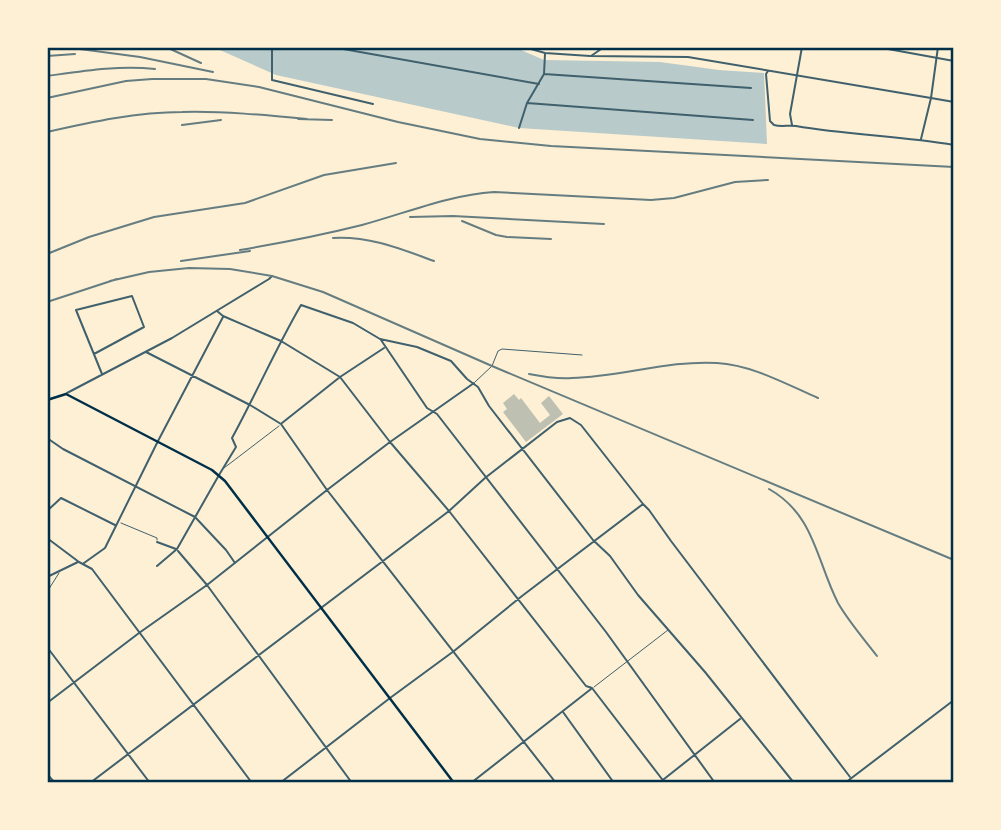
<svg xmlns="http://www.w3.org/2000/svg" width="1001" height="830" font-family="'Sofia Sans Condensed',sans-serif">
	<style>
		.green { fill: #b9caca }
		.building { fill: #bec0b2 }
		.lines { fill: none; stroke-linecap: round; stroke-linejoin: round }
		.service { stroke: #3f606c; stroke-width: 1 }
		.pedestrian { stroke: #3f606c; stroke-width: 1 }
		.minor { stroke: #3f606c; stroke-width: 2 }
		.tertiary { stroke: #3f606c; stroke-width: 2 }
		.secondary { stroke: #003049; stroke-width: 2.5 }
		.rail { stroke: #657d81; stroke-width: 2 }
		.neatline { fill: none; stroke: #003049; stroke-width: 2.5 }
	</style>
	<rect width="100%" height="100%" fill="#fdf0d5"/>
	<path class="green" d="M213,47H514L544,60L660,62L719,70L764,73L767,144L519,128L276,75Z"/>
	<path class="building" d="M514,394L519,400L521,398L540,423L550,415L541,403L549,396L563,414L526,442L503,412L507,409L503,403Z"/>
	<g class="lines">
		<path class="service" d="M475,382L492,366L498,351L502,349L582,355
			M47,592L59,573
			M594,687L668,630"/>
		<path class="pedestrian" d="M224,468L279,426
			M121,523L157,538V540"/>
		<path class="minor" d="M272,47V80L373,104
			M332,47L539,84
			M877,47L954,61
			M591,56L604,47
			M768,71L766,74L770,121L774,125C781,127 788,125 796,126C848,135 901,136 954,145
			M544,74L751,88
			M527,103L753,120
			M792,125L790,114L802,47
			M519,128L527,103L544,74L545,54
			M921,139L931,98L954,102
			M217,311L223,316L281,341L340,377L390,442L449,511L586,686L592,688L665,783
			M381,340L427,408L437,414L606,632L715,783
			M146,352L250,405L281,424L327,490L556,783
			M94,354L144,327L132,296L76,310L102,374
			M67,393L172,338L269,279L272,276
			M282,423L340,377L384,348
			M47,438L63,449L195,517L226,550L235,563
			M47,511L61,498L115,525
			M47,538L79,562L92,569L252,783
			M157,542L176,549
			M178,551L207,585L352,783
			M84,563L105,548L158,441L223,317
			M157,566L177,549L219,475L236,447L232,438C256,394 276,348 301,305L353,323L380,339L417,347L451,361L467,379L478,387L489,406L593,540L610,556L638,595L705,672L794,783
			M47,577L78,562
			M47,647L150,783
			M47,703L139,633L207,585L327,490L390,442L474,383
			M563,712L614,783
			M47,774L55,783
			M90,783L449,511L485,478L557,422L570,418L581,425L643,504L649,510L671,541L850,777
			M280,783L390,698L454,651L522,596L643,504
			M471,783L591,689
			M659,783L740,719"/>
		<path class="tertiary" d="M524,47L545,53L590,56L688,57L931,98L938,47
			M845,783L954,700"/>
		<path class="secondary" d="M47,400L66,394L212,470L225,481L454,783"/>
		<path class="rail" d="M65,47L140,57L213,72
			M166,47L201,63
			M47,56L75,54
			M47,76C83,71 119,65 155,69
			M47,98L126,81L152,79H206L259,87L398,122L480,139L551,146L954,167
			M298,119L332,120
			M182,125L221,120
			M47,132C91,122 137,112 182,112C223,111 265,115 307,119
			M410,217L453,216L604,224
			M462,221L496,235L507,237L551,239
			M333,238C370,236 401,249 434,261
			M240,250C281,243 322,235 362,225C406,213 449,195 494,192L651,200L674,198L735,182L768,180
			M47,254L89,237L154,217L245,203L324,175L396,163
			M181,261L250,251
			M110,281L149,272L189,268L230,269L272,276L323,292L492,366L954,560
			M47,302L117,279
			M529,374C544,377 558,379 572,378C621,377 668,360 717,363C752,365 786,384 818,398
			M769,489C815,515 816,560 838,603C849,622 864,639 877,656"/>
	</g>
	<rect width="1001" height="830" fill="none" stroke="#fdf0d5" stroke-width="98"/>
	<rect x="49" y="49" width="903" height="732" class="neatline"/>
</svg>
